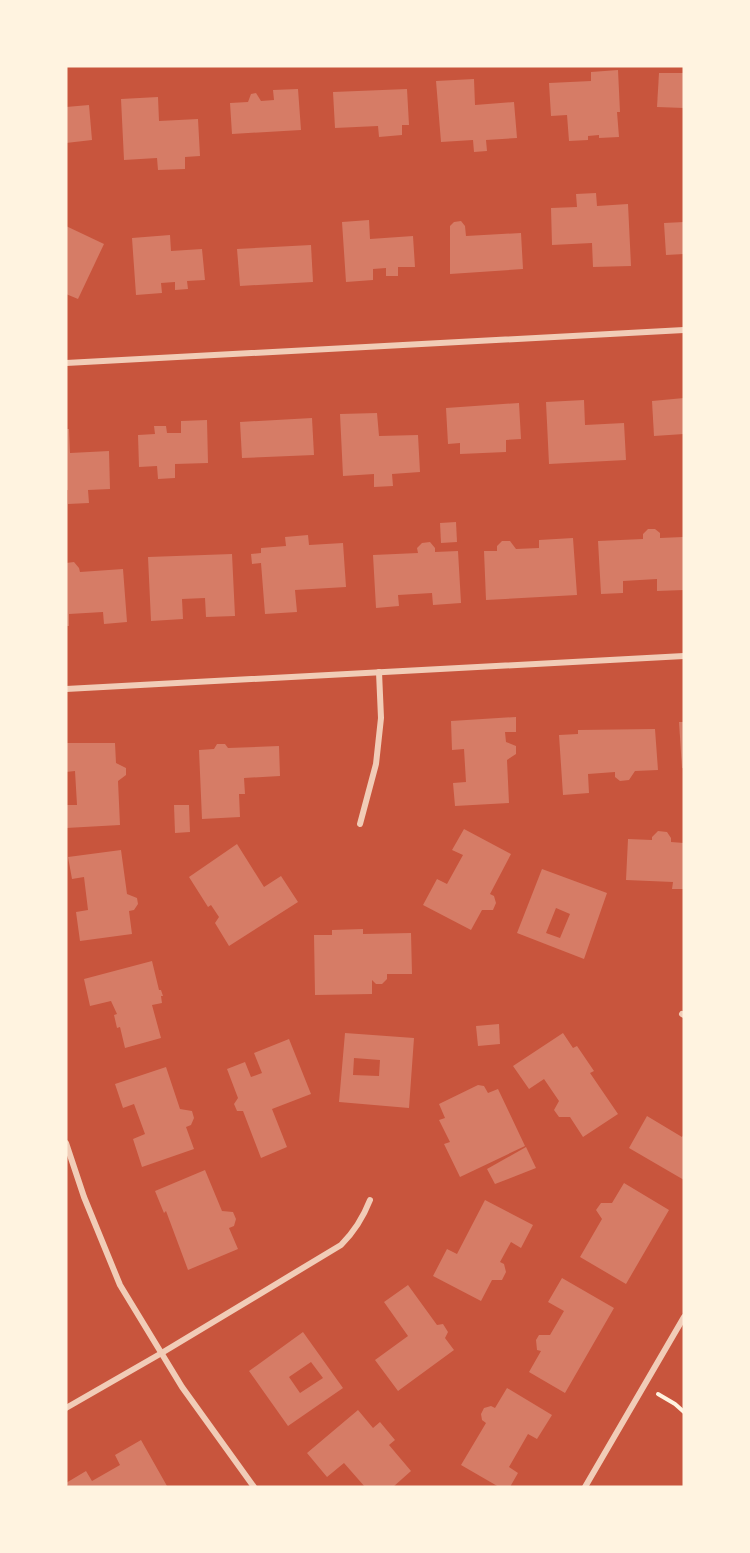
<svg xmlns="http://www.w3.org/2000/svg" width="750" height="1553" viewBox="0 0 750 1553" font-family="'DejaVu Sans',sans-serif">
	<rect width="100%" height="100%" fill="#c8553d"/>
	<g fill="#d67c66" fill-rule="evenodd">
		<path d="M618,70L620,112H617L619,137L599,138V135L588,136V140L569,141L567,115L551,116L549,83L591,81V72Z"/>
		<path d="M659,73H684V108L657,107Z"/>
		<path d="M474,79L475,105L514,102L517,138L486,140L487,151L474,152L473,140L441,142L436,81Z"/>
		<path d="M298,89L301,130L232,134L230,103L248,102L251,94L256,93L261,101L274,100L273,90Z"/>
		<path d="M407,89L409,125H402V135L379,137L378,126L335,128L333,92Z"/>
		<path d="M158,97L159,121L198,119L200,156L185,157V169L158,170L157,158L124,160L121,99Z"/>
		<path d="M89,105L92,140L66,143V107Z"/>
		<path d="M596,193L597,206L628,204L631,266L593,267L592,243L552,245L551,208L577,207L576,194Z"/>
		<path d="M369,220L370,239L413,236L415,267H398V276H386V268L373,269V280L346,282L342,222Z"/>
		<path d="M461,221L465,226L466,236L521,233L523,269L450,274V226L454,222Z"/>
		<path d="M684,222V254L666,255L664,223Z"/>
		<path d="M66,226L104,244L78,299L66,294Z"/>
		<path d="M170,235L171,251L202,249L205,280L187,281L188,289L175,290V282L161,283L162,293L136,295L132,238Z"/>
		<path d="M311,245L313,282L240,286L237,249Z"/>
		<path d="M684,398V434L654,436L652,401Z"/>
		<path d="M584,400L585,425L624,423L626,460L549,464L546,402Z"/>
		<path d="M519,403L521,439L506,440V452L460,454V443L448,444L446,408Z"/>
		<path d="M377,413L379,436L418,435L420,472L392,474L393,486L374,487V474L343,476L340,414Z"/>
		<path d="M312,418L314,455L242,458L240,422Z"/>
		<path d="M207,420L208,463L175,464V478L158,479L157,466L139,467L138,435L155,434L154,426H166L167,433H181V421Z"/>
		<path d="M66,429H69L70,453L109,451L110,489L88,490L89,503L68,504V490H66Z"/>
		<path d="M456,522L457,542L441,543L440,523Z"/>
		<path d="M648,529H655L660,533V538L683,537L684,590L657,591V579L623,581V593L601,594L598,541L643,539V534Z"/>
		<path d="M308,535L309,545L343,543L346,587L295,590L297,612L265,614L261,563L252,564L251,554L261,553V548L286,546L285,537Z"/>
		<path d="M573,538L577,595L486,600L484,551H497V546L502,541H510L516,549L539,548V540Z"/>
		<path d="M430,542L435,548V552L458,551L461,603L433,605L432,593L398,595L399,606L376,608L373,555L418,553L417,548L422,543Z"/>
		<path d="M232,554L235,616L206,617L205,598L182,599L183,619L151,621L148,557Z"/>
		<path d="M74,562L79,568L80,572L123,569L127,622L104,624L103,612L69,614V626H66V563Z"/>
		<path d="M516,717V732H505L506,742L516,746V754L507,760L509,803L455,806L453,783L466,782L464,749L452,750L451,721Z"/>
		<path d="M679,722H684V768H682Z"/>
		<path d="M655,729L658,770L635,771L629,780L620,781L615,777V772L588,774L589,793L563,795L559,735L578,734V730Z"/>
		<path d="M66,743H115L116,763L126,768V775L118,781L120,825L66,828V805H77L75,771L66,772Z"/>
		<path d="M217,744H225L228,748L279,746L280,776L244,778L245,794H239L240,817L202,819L199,750L214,749Z"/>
		<path d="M174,805H189L190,832L175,833Z"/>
		<path d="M464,829L511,854L490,894L494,896L496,903L493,910H482L471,930L423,905L437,879L447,884L463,855L452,850Z"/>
		<path d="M658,831L667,832L671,838V842L684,843V889H672L673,882L626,880L628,839L652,840V837Z"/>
		<path d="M237,844L264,887L281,876L298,902L229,946L215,923L219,917L211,905L208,907L189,877Z"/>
		<path d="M121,850L127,894L137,898L138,904L134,910L129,911L132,934L80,941L76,912L88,910L84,877L72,879L68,857Z"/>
		<path d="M542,869L607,893L584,959L517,933ZM556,908L570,914L560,938L546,933Z"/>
		<path d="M363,929V934L411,933L412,974H387V979L382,984H376L372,980V994L315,995L314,935H332V930Z"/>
		<path d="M152,961L159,990H161L163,996H161L162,1003L152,1005L161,1038L125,1048L120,1027L117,1028L114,1015L117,1014L111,1001L90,1006L84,979Z"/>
		<path d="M499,1024L500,1044L478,1046L476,1026Z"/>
		<path d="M345,1033L414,1038L409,1108L339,1102ZM354,1058L380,1060L379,1076L353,1075Z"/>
		<path d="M563,1033L573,1048L577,1046L594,1071L590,1073L618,1114L583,1137L570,1117H559L554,1110L559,1101L544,1079L529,1089L513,1066Z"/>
		<path d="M289,1039L311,1094L272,1109L287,1147L261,1158L243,1111H237L234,1104L238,1098L227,1069L245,1062L251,1077L262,1073L254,1053Z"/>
		<path d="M166,1067L180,1109L192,1111L194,1118L191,1125L186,1127L194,1149L142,1167L133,1139L145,1134L134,1104L123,1108L115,1084Z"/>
		<path d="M478,1085L484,1086L488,1093L498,1089L525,1146L460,1177L444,1144L450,1142L439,1120L445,1118L439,1104Z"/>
		<path d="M647,1116L682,1137L684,1134V1180L629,1148Z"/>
		<path d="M526,1147L536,1168L495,1184L487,1169Z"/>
		<path d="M205,1170L222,1211L233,1212L236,1219L234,1226L229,1228L238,1249L188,1270L166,1211L164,1213L155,1191Z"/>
		<path d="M624,1183L669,1210L626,1284L580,1257L602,1219L596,1210L601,1203H612Z"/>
		<path d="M485,1200L533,1225L521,1248L511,1242L500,1262L504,1264L506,1272L502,1280H492L481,1301L433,1276L447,1249L457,1254Z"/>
		<path d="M562,1278L614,1308L565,1393L529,1372L541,1351L537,1350L536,1340L539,1335H550L564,1311L548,1302Z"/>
		<path d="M408,1285L437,1325L443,1324L448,1332L445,1338L454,1350L398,1391L375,1360L408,1336L384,1302Z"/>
		<path d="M303,1332L343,1388L288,1426L249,1371ZM311,1362L323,1378L300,1393L289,1377Z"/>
		<path d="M507,1388L552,1415L537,1439L528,1434L509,1467L518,1473L510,1487H499L461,1465L486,1423L482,1420L481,1414L484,1408L491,1406L495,1408Z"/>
		<path d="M358,1410L373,1428L380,1422L395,1440L389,1445L411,1471L393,1487H365L344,1463L327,1477L307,1453Z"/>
		<path d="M141,1440L167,1486L69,1487L66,1483L86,1471L92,1481L120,1465L115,1455Z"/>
	</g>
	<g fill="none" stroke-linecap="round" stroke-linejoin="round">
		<path stroke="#fff3e0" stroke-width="4" d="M658,1394L675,1404L684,1412"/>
		<g stroke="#f1ccb7" stroke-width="6">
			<path d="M66,363L684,330"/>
			<path d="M66,689L684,656"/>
			<path d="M360,824L376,764L381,718L379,672"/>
			<path d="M682,1014L684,1015"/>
			<path d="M66,1143L84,1197L120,1285L182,1387L254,1487"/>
			<path d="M66,1408L160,1354L341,1245C355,1231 363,1218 370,1200"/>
			<path d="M585,1487L684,1317"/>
		</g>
	</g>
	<rect width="750" height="1553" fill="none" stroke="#fff3e0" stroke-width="135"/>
</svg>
